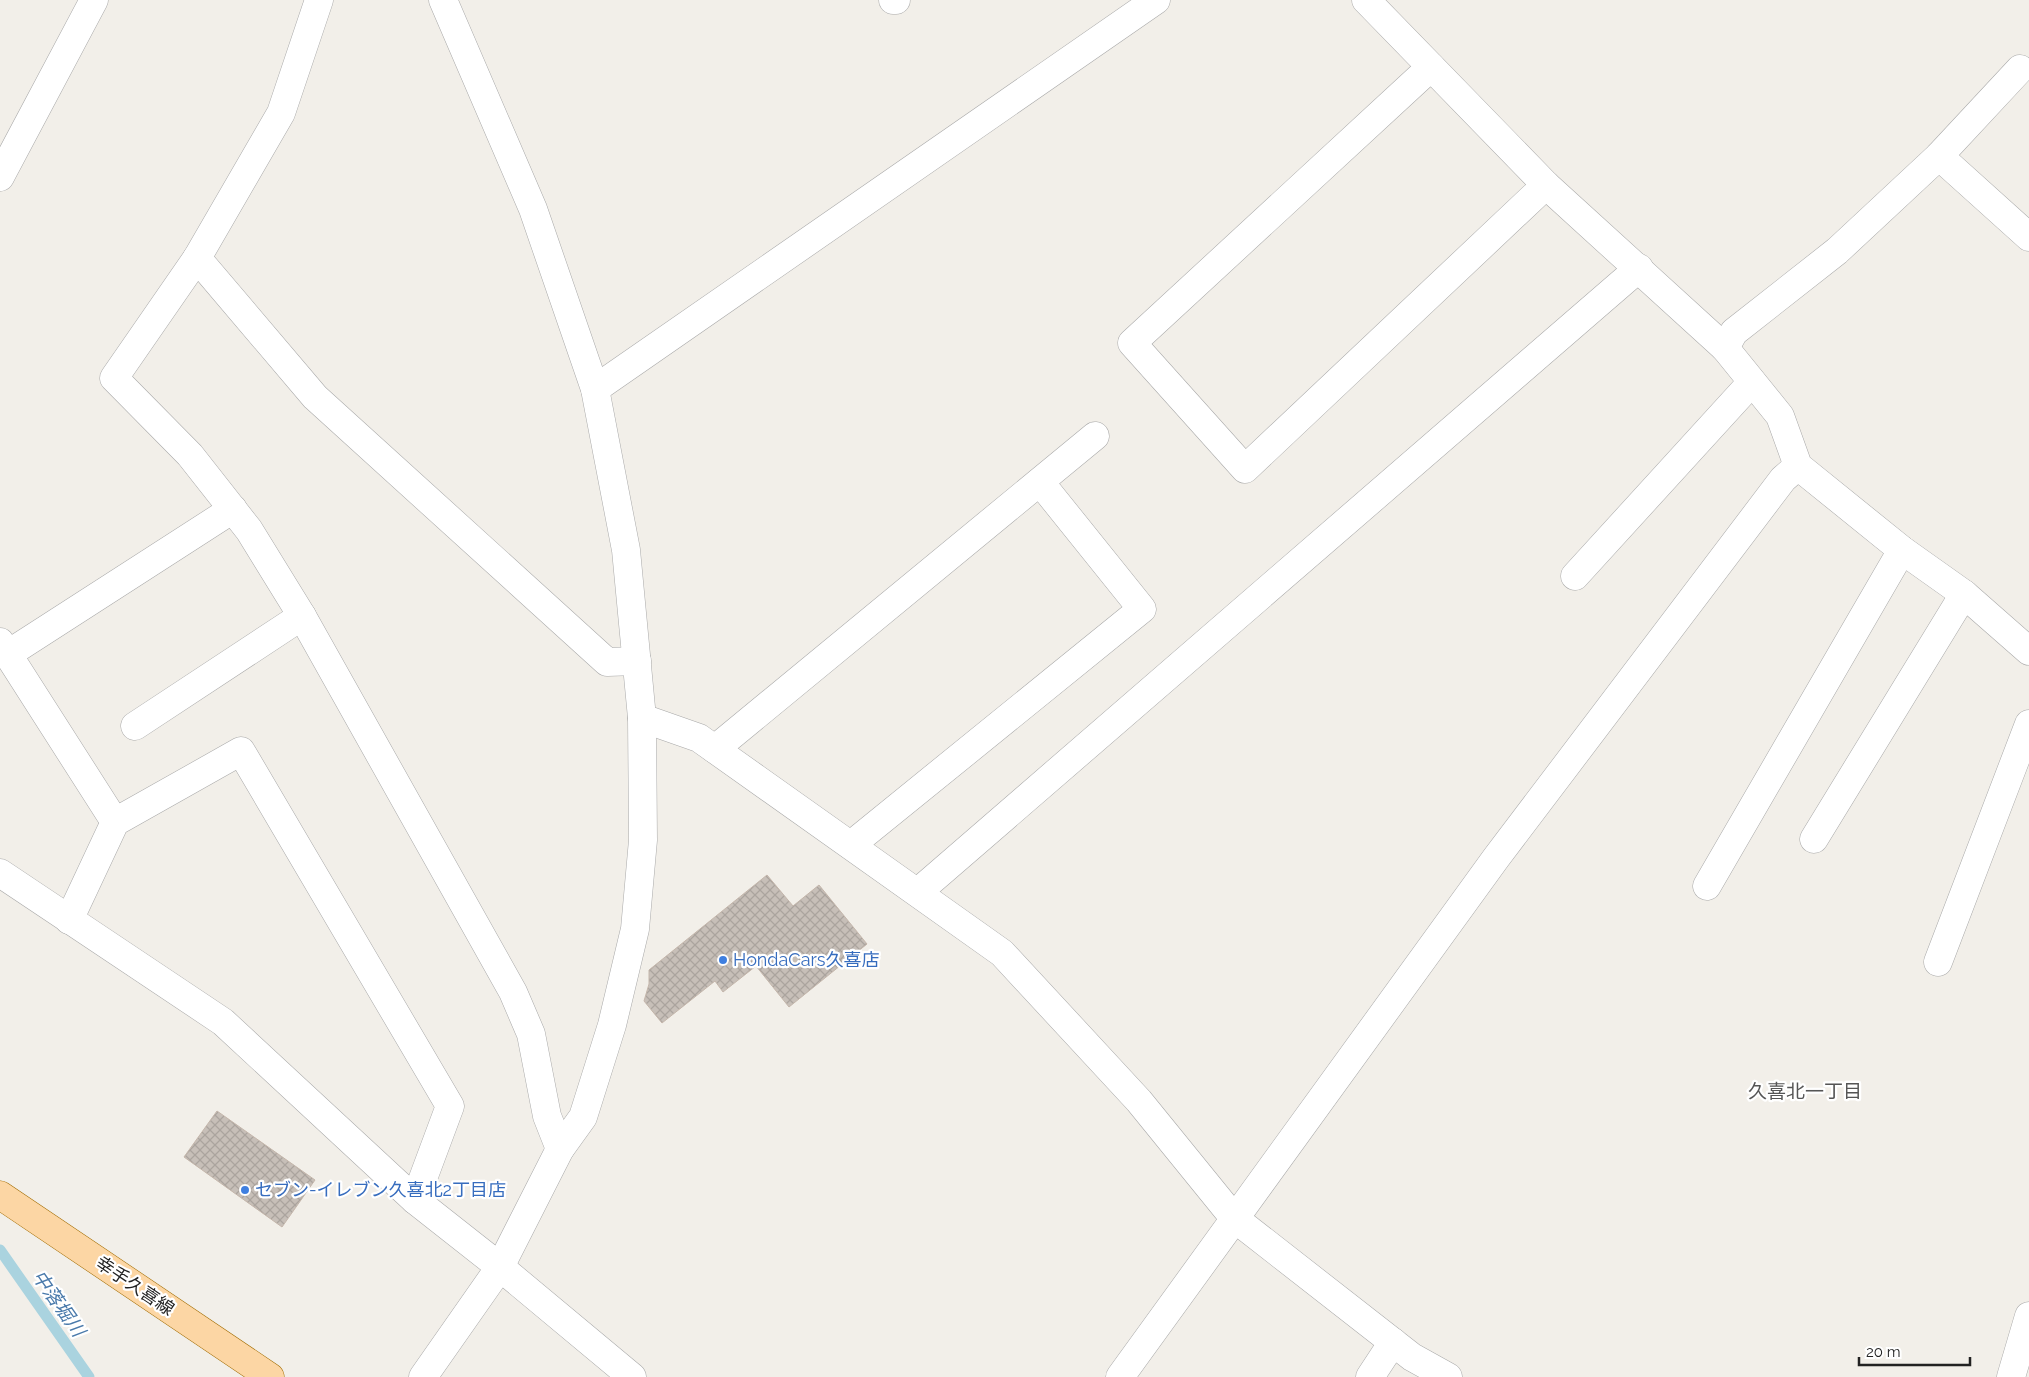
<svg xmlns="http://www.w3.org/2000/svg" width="2029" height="1377" viewBox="0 0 2029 1377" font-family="Raleway,'Noto Sans JP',sans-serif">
	<defs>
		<pattern id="building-cross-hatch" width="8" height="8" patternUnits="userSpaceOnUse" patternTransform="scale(1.25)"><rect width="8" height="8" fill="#c7bfb8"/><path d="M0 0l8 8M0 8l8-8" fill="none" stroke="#aba49e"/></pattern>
	</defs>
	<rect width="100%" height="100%" fill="#f2efe9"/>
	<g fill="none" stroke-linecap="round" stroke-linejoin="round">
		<path stroke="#aad3df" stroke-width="11" d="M0,1250L89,1377"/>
	</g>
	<g fill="url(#building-cross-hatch)" stroke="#c4b6ab">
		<path d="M767,875L793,906L819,885L867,944L789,1007L756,966L723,992L715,981L662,1023L644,1001L649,984V970Z"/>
		<path d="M217,1111L315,1180L282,1227L184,1157Z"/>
	</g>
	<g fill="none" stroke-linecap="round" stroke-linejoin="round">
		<defs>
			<g id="minor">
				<path d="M319,0L281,113L197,258L114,378L190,455L249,530L302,616L513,992L531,1034L547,1116L560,1149"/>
				<path d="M893,0H896"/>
				<path d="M1366,0L1546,185L1725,348L1780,416L1798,466L1902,550L1964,594L2029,651"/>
				<path d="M1431,67L1132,343L1245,469L1546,185"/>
				<path d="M1939,156L2029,237"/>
				<path d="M0,177L94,0"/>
				<path d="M197,258L315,397L607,662L637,661"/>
				<path d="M1725,348L1734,332L1837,251L1939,156L2020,69"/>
				<path d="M595,389L1156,0"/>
				<path d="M1575,576L1752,382"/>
				<path d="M0,642L115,822"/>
				<path d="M8,654L233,509"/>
				<path d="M642,718L699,738L1002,953L1139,1101L1234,1218L1412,1357L1448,1377"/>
				<path d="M135,726L302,616"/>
				<path d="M715,749L1095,436"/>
				<path d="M1814,839L1964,594"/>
				<path d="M851,845L1142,609L1040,482"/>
				<path d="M0,873L223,1022L415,1200L500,1267L632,1377"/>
				<path d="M1707,886L1902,550"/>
				<path d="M918,892L1639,268"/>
				<path d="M69,920L115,822L241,751L450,1106L415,1200"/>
				<path d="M1938,962L2029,724"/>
				<path d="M423,1377L500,1267L560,1149L583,1117L612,1025L635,929L643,840L642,718L626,550L595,389L533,209L443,0"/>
				<path d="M1120,1377L1496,858L1783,479L1798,466"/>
				<path d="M1370,1377L1393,1342"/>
				<path d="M2011,1377L2029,1316"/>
			</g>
			<path id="major" d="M0,1195L270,1377"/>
		</defs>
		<use href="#minor" stroke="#a9a9a9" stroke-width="29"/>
		<use href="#major" stroke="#a06b00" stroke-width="29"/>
		<use href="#minor" stroke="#fff" stroke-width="28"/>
		<use href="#major" stroke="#fcd6a4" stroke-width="28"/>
	</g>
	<g fill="#3f7fe0" stroke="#fff" stroke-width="2">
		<circle cx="723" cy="960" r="5"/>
		<circle cx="245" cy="1190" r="5"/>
	</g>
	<g text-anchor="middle" stroke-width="4.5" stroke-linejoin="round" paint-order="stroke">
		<g font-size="18" fill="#366cbe" stroke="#fff" text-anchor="start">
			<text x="733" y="966">HondaCars久喜店</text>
			<text x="255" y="1196">セブン-イレブン久喜北2丁目店</text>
		</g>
		<g font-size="18" fill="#222" stroke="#fff">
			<text transform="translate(135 1286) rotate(34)" y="6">幸手久喜線</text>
		</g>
		<g font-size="19" fill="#555" stroke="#fff">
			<text x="1805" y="1098">久喜北一丁目</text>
		</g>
		<g font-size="19" font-style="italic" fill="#4a7aab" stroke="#fff">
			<text transform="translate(59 1303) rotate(55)" y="7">中落堀川</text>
		</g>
	</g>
	<path d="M1859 1357v8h111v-8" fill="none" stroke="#222222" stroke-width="2.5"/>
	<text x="1866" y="1357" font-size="15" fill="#222222" stroke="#ffffff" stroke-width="4" paint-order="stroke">20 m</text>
</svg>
